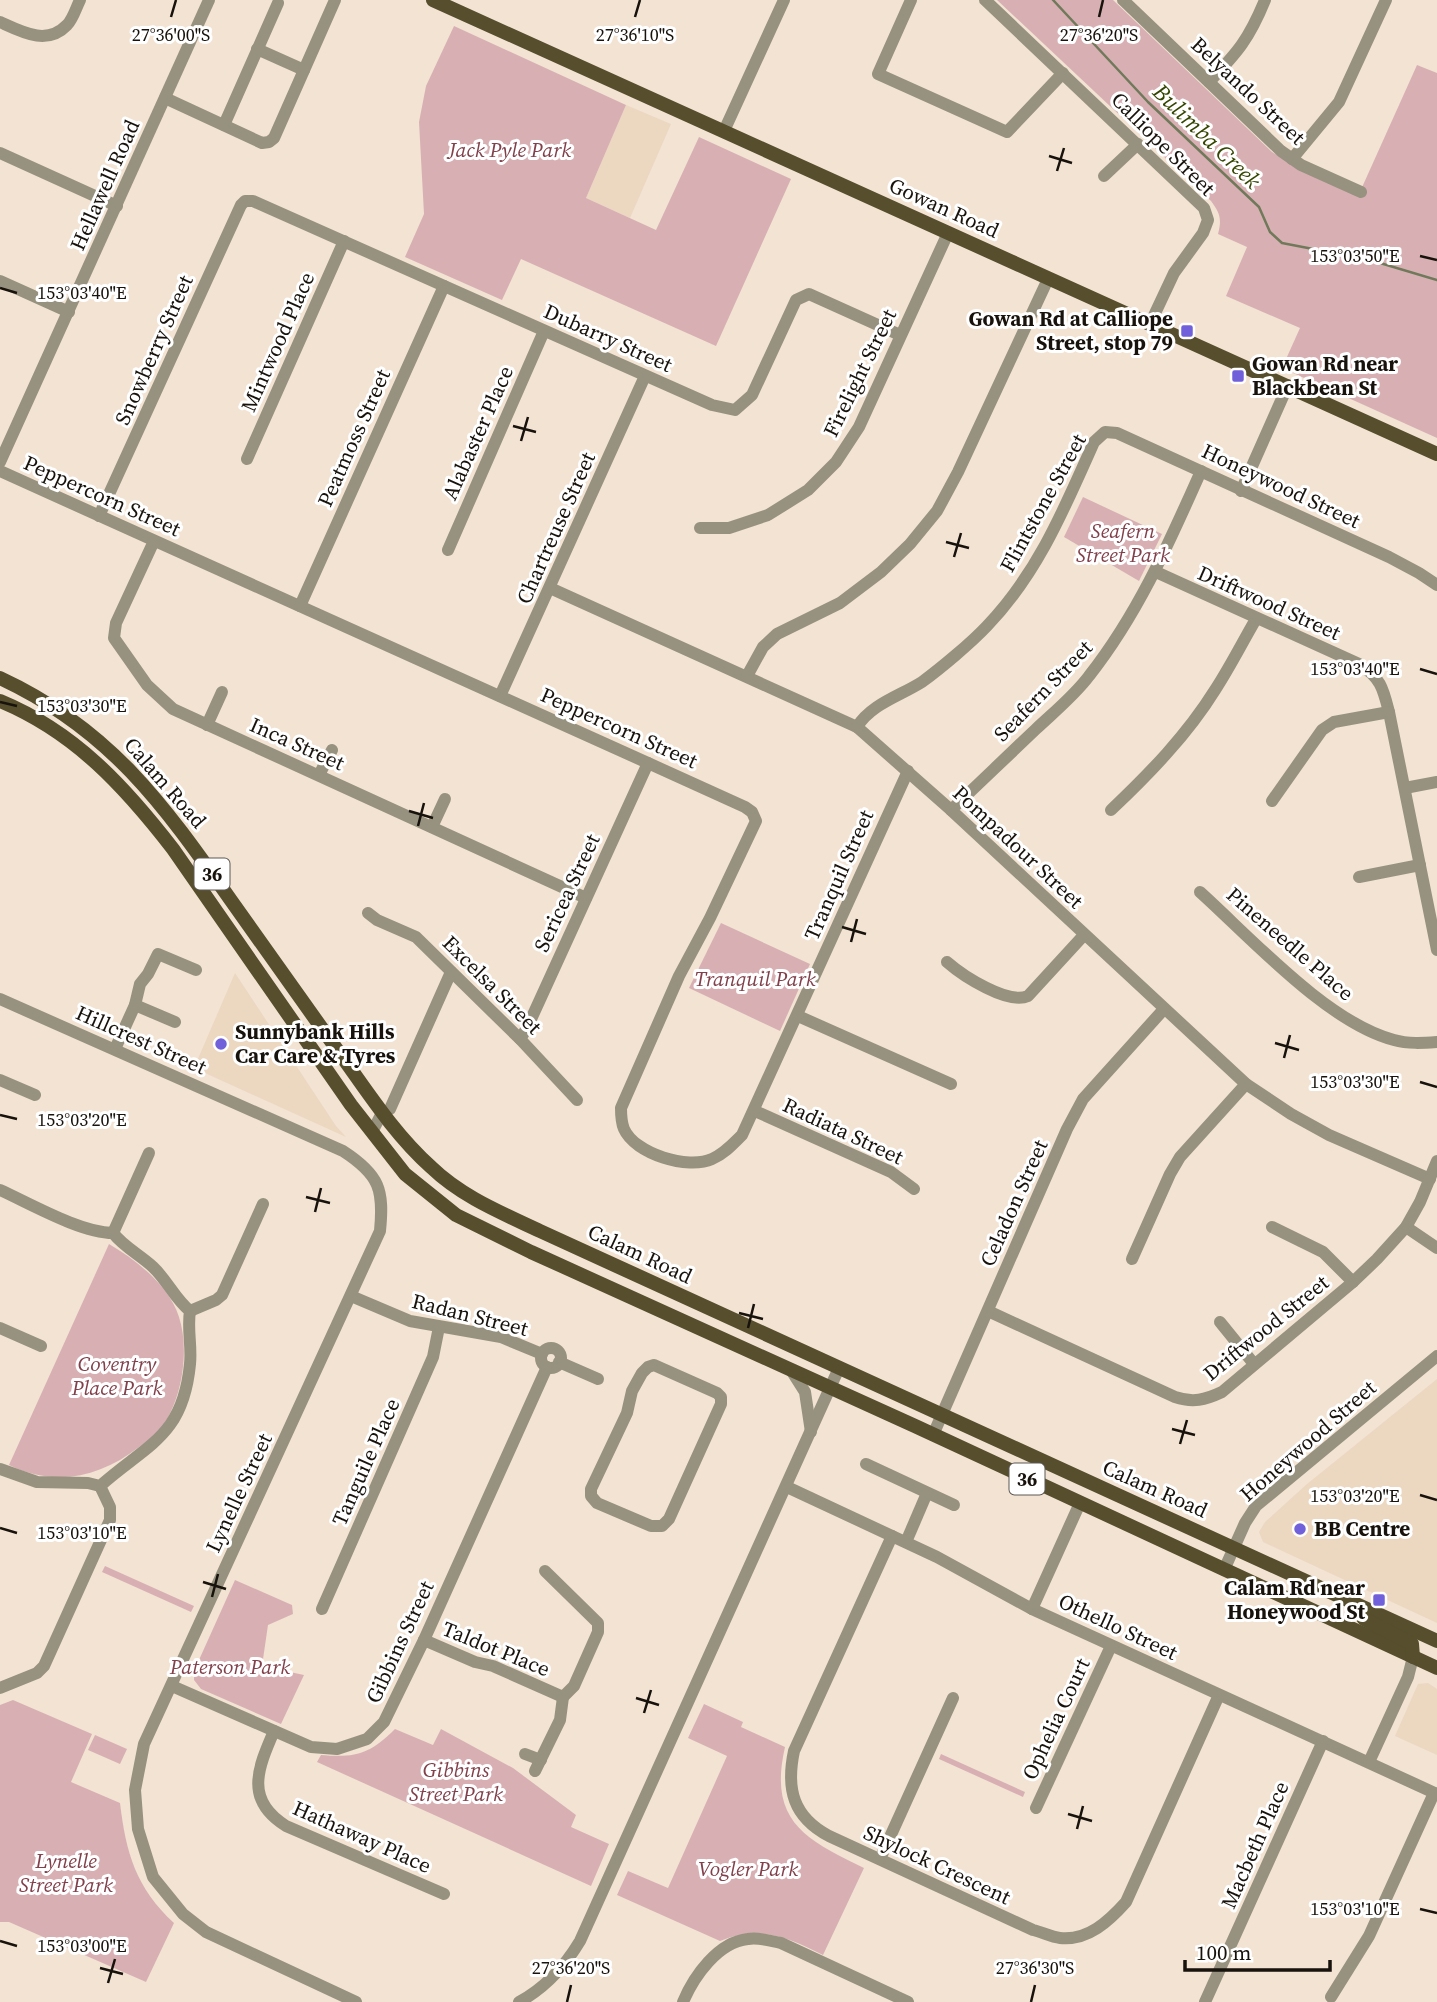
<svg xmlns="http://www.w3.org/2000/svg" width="1437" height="2002" viewBox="0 0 1437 2002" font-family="'Source Serif 4',serif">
	<rect width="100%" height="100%" fill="#f3e3d3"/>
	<g fill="#ecd7c1">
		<path d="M626,105L671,124L630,218L586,198Z"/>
		<path d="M235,973L336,1126L346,1137L194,1068Z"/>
		<path d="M1437,1379V1623L1263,1542L1259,1532L1265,1522L1307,1484Z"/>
		<path d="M1428,1683L1437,1689V1755L1395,1736L1418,1684Z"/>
	</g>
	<g fill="#d8b0b4">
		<path d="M997,0H1113L1272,152L1294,165L1359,194L1417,65L1437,73V438L1282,368L1300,328L1226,296L1247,247L1218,234C1222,219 1220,213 1211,201Z"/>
		<path d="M454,26L626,105L586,198L656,230L699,137L791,179L716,346L521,259L502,300L405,257L424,214L419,122L426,86Z"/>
		<path d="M1083,497L1162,534L1139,581L1064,537Z"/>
		<path d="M721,923L810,964L780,1031L689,988Z"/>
		<path d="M109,1244C136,1260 169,1285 179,1317C190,1351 182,1401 160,1430C155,1437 146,1442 139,1447C99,1478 55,1487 9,1465Z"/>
		<path d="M105,1566L194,1606L191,1612L102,1572Z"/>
		<path d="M235,1580L292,1605L293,1614L268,1625L262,1666L304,1675L281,1724L201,1689L194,1680V1671Z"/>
		<path d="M13,1700L92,1734L71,1782L120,1803C126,1853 136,1888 174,1923L146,1982L9,1922H0V1705Z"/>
		<path d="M704,1704L743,1722L741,1727L785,1747C768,1821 805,1839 864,1868L823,1955C787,1937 760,1925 720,1941L617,1895L628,1871L668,1888L727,1756L688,1738Z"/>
		<path d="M395,1729L433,1745L441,1729L513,1768L576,1815L571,1827L609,1844L591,1886L317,1762L321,1755C356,1758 370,1754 395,1729Z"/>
		<path d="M95,1735L127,1749L120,1764L88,1750Z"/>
		<path d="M941,1754L1025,1792L1023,1797L939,1759Z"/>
	</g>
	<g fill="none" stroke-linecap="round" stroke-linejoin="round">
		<path stroke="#70795a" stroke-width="2.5" d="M1053,0L1148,102L1259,207L1270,232L1282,243L1370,260L1437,280"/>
		<g stroke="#97927f" stroke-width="12">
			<path d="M911,0L878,74L1007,132L1063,73"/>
			<path d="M985,0L1204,208L1208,220L1203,233L1174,273L1150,324"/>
			<path d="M1123,0L1281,151L1301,165L1361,192"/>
			<path d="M0,22C22,32 47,46 67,25C73,19 76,8 80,0"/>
			<path d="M257,49L304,70"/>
			<path d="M1209,82C1238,52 1249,39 1265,0"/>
			<path d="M165,98L262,143L269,142L274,138L335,0"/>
			<path d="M224,125L278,3"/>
			<path d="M724,131L784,0"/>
			<path d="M0,153L117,206"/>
			<path d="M1292,159L1339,102L1386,0"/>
			<path d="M1104,176L1138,144"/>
			<path d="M0,281L69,312"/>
			<path d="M247,459L344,241"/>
			<path d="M0,462L209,0"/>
			<path d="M0,471L648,763L745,807L752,812L756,821L710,918L679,976L621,1108C621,1115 621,1122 624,1129C635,1154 688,1170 712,1159C724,1154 733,1144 742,1135L908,771"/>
			<path d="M1241,491L1288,385"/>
			<path d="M99,516L241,205L245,201H253L712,405L735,410L752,395L796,300L809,294L900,335"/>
			<path d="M700,528H729L768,515L808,490L836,462L859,427L948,233"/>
			<path d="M154,541L116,623L114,638L147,685L173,709L586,898"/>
			<path d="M448,550L544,331"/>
			<path d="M1156,572L1359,664C1381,678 1383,688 1389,712L1437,950"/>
			<path d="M550,588L857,727L951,810L1246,1084L1291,1114L1329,1135L1430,1179"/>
			<path d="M300,606L444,286"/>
			<path d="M747,676L763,647L777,634L840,603L881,572L910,544L937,511L958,472L1048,279"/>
			<path d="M500,696L645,376"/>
			<path d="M207,725L222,692"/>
			<path d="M857,727C871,704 900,696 922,682C941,668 971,643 987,626C1038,573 1065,507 1094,442L1105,432L1117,433L1389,557L1419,573L1437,585"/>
			<path d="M319,775L332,750"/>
			<path d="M1405,788L1437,782"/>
			<path d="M1272,801L1322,730L1334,722L1389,712"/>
			<path d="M951,810C979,783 1008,756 1036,729C1054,712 1074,696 1089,676C1138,614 1169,543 1201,471"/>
			<path d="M1111,810C1149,774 1187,735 1215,690C1230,667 1242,643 1256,619"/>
			<path d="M432,827L445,799"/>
			<path d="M1359,877L1420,865"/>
			<path d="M1200,892C1251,938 1328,1023 1394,1040C1408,1044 1423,1043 1437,1042"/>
			<path d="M368,913L377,920L416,937L520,1039L577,1100"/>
			<path d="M947,962C963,976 1008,1005 1028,996L1084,935"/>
			<path d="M0,999L343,1151C380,1175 384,1190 380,1231L144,1744L135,1790L138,1829L153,1877L183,1914L206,1932L356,2002"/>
			<path d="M135,1005L175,1022"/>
			<path d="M798,1016L951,1084"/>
			<path d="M520,1039L527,1028L648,763"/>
			<path d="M115,1049L135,1005L140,984L148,974L158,954L196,970"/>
			<path d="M0,1080L35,1095"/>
			<path d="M755,1111L891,1172L914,1189"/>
			<path d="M372,1132L382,1113L390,1109L451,972"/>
			<path d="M0,1190C31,1204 81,1233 113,1233C124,1247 140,1255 153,1267C167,1280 175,1299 190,1311C187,1329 192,1346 190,1364C183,1437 147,1444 100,1486L88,1483L37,1482L0,1469"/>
			<path d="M1272,1227L1323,1252L1353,1282"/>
			<path d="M1406,1227L1437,1248"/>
			<path d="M113,1233L149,1153"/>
			<path d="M1132,1259L1170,1174L1180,1157L1246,1084"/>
			<path d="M351,1296L410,1321L501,1337L542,1354"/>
			<path d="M190,1311L216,1300L222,1295L263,1204"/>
			<path d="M988,1311L1175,1397C1193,1403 1205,1400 1222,1392L1353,1282L1377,1259L1406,1227L1420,1202L1437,1161"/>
			<path d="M1220,1322L1254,1364"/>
			<path d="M0,1328L41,1346"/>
			<circle cx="551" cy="1358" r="10"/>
			<path d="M559,1362L598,1379"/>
			<path d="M654,1365L717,1393L721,1397V1404L669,1519L662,1526H651L597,1503L591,1496V1489L627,1413L632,1391L642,1373L648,1367Z"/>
			<path d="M791,1370L805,1392L811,1432"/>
			<path d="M933,1435L1067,1129L1083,1099L1164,1009"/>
			<path d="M866,1464L954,1505"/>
			<path d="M787,1487L937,1557L1032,1609L1437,1794"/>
			<path d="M892,1536L794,1751C786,1789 793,1817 829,1836L1033,1930C1042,1932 1051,1937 1060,1938C1088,1941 1109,1921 1126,1902L1219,1695"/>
			<path d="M906,1542L927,1493"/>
			<path d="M1224,1570L1245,1523L1256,1506L1437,1356"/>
			<path d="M322,1609L433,1357L439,1327"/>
			<path d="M1032,1609L1080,1503"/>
			<path d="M424,1640L475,1662L493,1666L563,1697L574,1686L598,1632V1623L545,1571"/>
			<path d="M172,1686L311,1747L337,1749L367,1739L384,1722L424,1640L547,1367"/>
			<path d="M0,1688L37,1673L44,1666L110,1520V1507L100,1486"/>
			<path d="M274,1731C258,1768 244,1800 286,1826L444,1894"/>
			<path d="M525,1754L541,1760"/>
			<path d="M1369,1762L1408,1677L1413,1657"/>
			<path d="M535,1771L560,1720L563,1697"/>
			<path d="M1036,1808L1111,1646"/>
			<path d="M880,1859L953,1698"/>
			<path d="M1331,1997L1369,1936L1434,1793"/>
			<path d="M519,2002C545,1988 565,1966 580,1941L839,1368"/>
			<path d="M683,2002C694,1976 718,1942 748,1939C759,1937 770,1941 781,1943L908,2002"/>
			<path d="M1205,2002L1323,1741"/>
		</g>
		<g stroke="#564e2c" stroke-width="14">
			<path d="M433,0L1437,454"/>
			<path d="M0,678C110,729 163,804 230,899C266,950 302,1000 338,1051C367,1091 394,1134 431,1167C462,1197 502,1213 540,1231L1437,1641"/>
			<path d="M0,701C75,732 125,787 173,849L351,1105L405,1174L456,1215L531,1252L915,1426L1437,1668"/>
			<path d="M1351,1602L1364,1619L1412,1644L1413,1657"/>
		</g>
	</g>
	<path fill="none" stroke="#17120c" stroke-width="2.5" d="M171,17L176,0M635,17L640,0M1099,17L1103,0M1049,156L1072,163M1057,171L1064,148M1420,256L1437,260M0,288L17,293M513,426L536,432M521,441L528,417M946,542L969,548M954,557L961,533M1420,669L1437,674M0,702L17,706M409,811L433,818M418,826L424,803M842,927L866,934M851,942L857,919M1275,1043L1299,1050M1284,1058L1290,1035M1420,1082L1437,1087M0,1115L17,1119M306,1197L330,1203M315,1212L321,1188M739,1313L763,1319M748,1328L754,1304M1172,1429L1195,1435M1180,1444L1187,1420M1420,1495L1437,1500M0,1528L17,1533M203,1582L226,1589M212,1597L218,1574M636,1698L659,1705M644,1713L651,1690M1068,1814L1092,1821M1077,1829L1083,1806M1420,1909L1437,1913M0,1941L17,1946M100,1968L123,1974M108,1983L115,1959M567,2002L571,1985M1031,2002L1035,1985"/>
	<g fill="#7060da" stroke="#fff" stroke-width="2.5">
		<rect x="1180" y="324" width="14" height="14" rx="3.5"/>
		<rect x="1231" y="369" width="14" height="14" rx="3.5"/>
		<circle cx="221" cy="1044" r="7"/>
		<circle cx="1300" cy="1529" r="7"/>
		<rect x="1372" y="1593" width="14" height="14" rx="3.5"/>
	</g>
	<g text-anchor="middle" stroke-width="6" stroke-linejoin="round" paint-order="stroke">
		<g fill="#fff" stroke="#5d5955" stroke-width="2">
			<rect x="194.5" y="858.5" width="35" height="31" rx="5"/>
			<rect x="1009.5" y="1463.5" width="35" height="31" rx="5"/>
		</g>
		<g font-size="19" font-weight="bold" fill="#17120c">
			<text x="212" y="881">36</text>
			<text x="1027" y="1486">36</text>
		</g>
		<g font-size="21" fill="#17120c" stroke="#fff">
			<text transform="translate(1248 91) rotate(43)" y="7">Belyando Street</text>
			<text transform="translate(1163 144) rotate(45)" y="7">Calliope Street</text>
			<text transform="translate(105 185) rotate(-66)" y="7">Hellawell Road</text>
			<text transform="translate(944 208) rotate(24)" y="7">Gowan Road</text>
			<text transform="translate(608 338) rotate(24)" y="7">Dubarry Street</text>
			<text transform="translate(278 342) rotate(-66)" y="7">Mintwood Place</text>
			<text transform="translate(154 350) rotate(-66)" y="7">Snowberry Street</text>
			<text transform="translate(860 373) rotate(-64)" y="7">Firelight Street</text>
			<text transform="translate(478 433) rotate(-66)" y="7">Alabaster Place</text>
			<text transform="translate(354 438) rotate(-66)" y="7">Peatmoss Street</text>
			<text transform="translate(1281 486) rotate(25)" y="7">Honeywood Street</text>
			<text transform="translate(102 496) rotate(24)" y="7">Peppercorn Street</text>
			<text transform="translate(1043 503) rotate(-61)" y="7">Flintstone Street</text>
			<text transform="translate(556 528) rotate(-66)" y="7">Chartreuse Street</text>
			<text transform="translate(1269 603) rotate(24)" y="7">Driftwood Street</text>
			<text transform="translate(1043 691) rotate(-46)" y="7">Seafern Street</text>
			<text transform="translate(619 728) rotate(24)" y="7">Peppercorn Street</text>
			<text transform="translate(297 744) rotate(24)" y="7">Inca Street</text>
			<text transform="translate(165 783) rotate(49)" y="7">Calam Road</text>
			<text transform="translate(1018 847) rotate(43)" y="7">Pompadour Street</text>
			<text transform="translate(839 875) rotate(-66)" y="7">Tranquil Street</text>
			<text transform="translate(567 893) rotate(-65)" y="7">Sericea Street</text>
			<text transform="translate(1290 944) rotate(41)" y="7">Pineneedle Place</text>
			<text transform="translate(492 985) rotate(45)" y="7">Excelsa Street</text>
			<text transform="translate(141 1040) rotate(24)" y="7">Hillcrest Street</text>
			<text transform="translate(843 1131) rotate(25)" y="7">Radiata Street</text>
			<text transform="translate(1014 1203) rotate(-66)" y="7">Celadon Street</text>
			<text transform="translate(640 1254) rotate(25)" y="7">Calam Road</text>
			<text transform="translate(470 1315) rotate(14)" y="7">Radan Street</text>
			<text transform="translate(1266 1328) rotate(-39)" y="7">Driftwood Street</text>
			<text transform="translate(1308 1441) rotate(-41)" y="7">Honeywood Street</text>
			<text transform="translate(366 1462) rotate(-66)" y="7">Tanguile Place</text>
			<text transform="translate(1155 1489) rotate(24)" y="7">Calam Road</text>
			<text transform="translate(239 1493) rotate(-65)" y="7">Lynelle Street</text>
			<text transform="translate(1118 1627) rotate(25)" y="7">Othello Street</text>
			<text transform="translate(400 1642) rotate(-65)" y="7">Gibbins Street</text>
			<text transform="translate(496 1649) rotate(22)" y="7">Taldot Place</text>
			<text transform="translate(1056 1719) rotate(-65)" y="7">Ophelia Court</text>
			<text transform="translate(362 1837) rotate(24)" y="7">Hathaway Place</text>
			<text transform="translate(1255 1845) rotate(-66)" y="7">Macbeth Place</text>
			<text transform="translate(937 1865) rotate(25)" y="7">Shylock Crescent</text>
		</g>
		<g font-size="21" font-style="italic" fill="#81404b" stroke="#fff">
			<text x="510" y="157">Jack Pyle Park</text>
			<text x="1123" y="538">Seafern<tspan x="1123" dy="24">Street Park</tspan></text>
			<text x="755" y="986">Tranquil Park</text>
			<text x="117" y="1371">Coventry<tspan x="117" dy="24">Place Park</tspan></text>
			<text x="230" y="1674">Paterson Park</text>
			<text x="456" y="1777">Gibbins<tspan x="456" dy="24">Street Park</tspan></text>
			<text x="66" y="1868">Lynelle<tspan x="66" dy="24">Street Park</tspan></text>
			<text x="748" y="1876">Vogler Park</text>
		</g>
		<g font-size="21" font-weight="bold" fill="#17120c" stroke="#fff" text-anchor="start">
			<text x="1173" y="326" text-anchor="end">Gowan Rd at Calliope<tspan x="1173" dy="24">Street, stop 79</tspan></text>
			<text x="1252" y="371">Gowan Rd near<tspan x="1252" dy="24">Blackbean St</tspan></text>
			<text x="235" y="1039">Sunnybank Hills<tspan x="235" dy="24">Car Care &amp; Tyres</tspan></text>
			<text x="1314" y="1536">BB Centre</text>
			<text x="1365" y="1595" text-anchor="end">Calam Rd near<tspan x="1365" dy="24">Honeywood St</tspan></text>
		</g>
		<g font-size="23" font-style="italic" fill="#354601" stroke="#fff">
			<text transform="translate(1207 136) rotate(44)" y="8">Bulimba Creek</text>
		</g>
	</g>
	<g font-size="18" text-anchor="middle" fill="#17120c" stroke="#fff" stroke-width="6" stroke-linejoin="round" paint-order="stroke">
		<text x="635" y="41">27°36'10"S</text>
		<text x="1099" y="41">27°36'20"S</text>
		<text x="171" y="41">27°36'00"S</text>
		<text x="1355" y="262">153°03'50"E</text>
		<text x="82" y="299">153°03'40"E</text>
		<text x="1355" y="675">153°03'40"E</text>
		<text x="82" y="712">153°03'30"E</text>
		<text x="1355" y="1088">153°03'30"E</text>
		<text x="82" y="1126">153°03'20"E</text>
		<text x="1355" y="1502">153°03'20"E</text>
		<text x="82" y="1539">153°03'10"E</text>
		<text x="1355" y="1915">153°03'10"E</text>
		<text x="82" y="1952">153°03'00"E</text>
		<text x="571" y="1974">27°36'20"S</text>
		<text x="1035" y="1974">27°36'30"S</text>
	</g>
	<path d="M1185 1960v10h145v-10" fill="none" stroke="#17120c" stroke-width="3.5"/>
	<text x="1196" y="1960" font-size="21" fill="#17120c" stroke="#ffffff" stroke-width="5" paint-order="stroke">100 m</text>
</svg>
